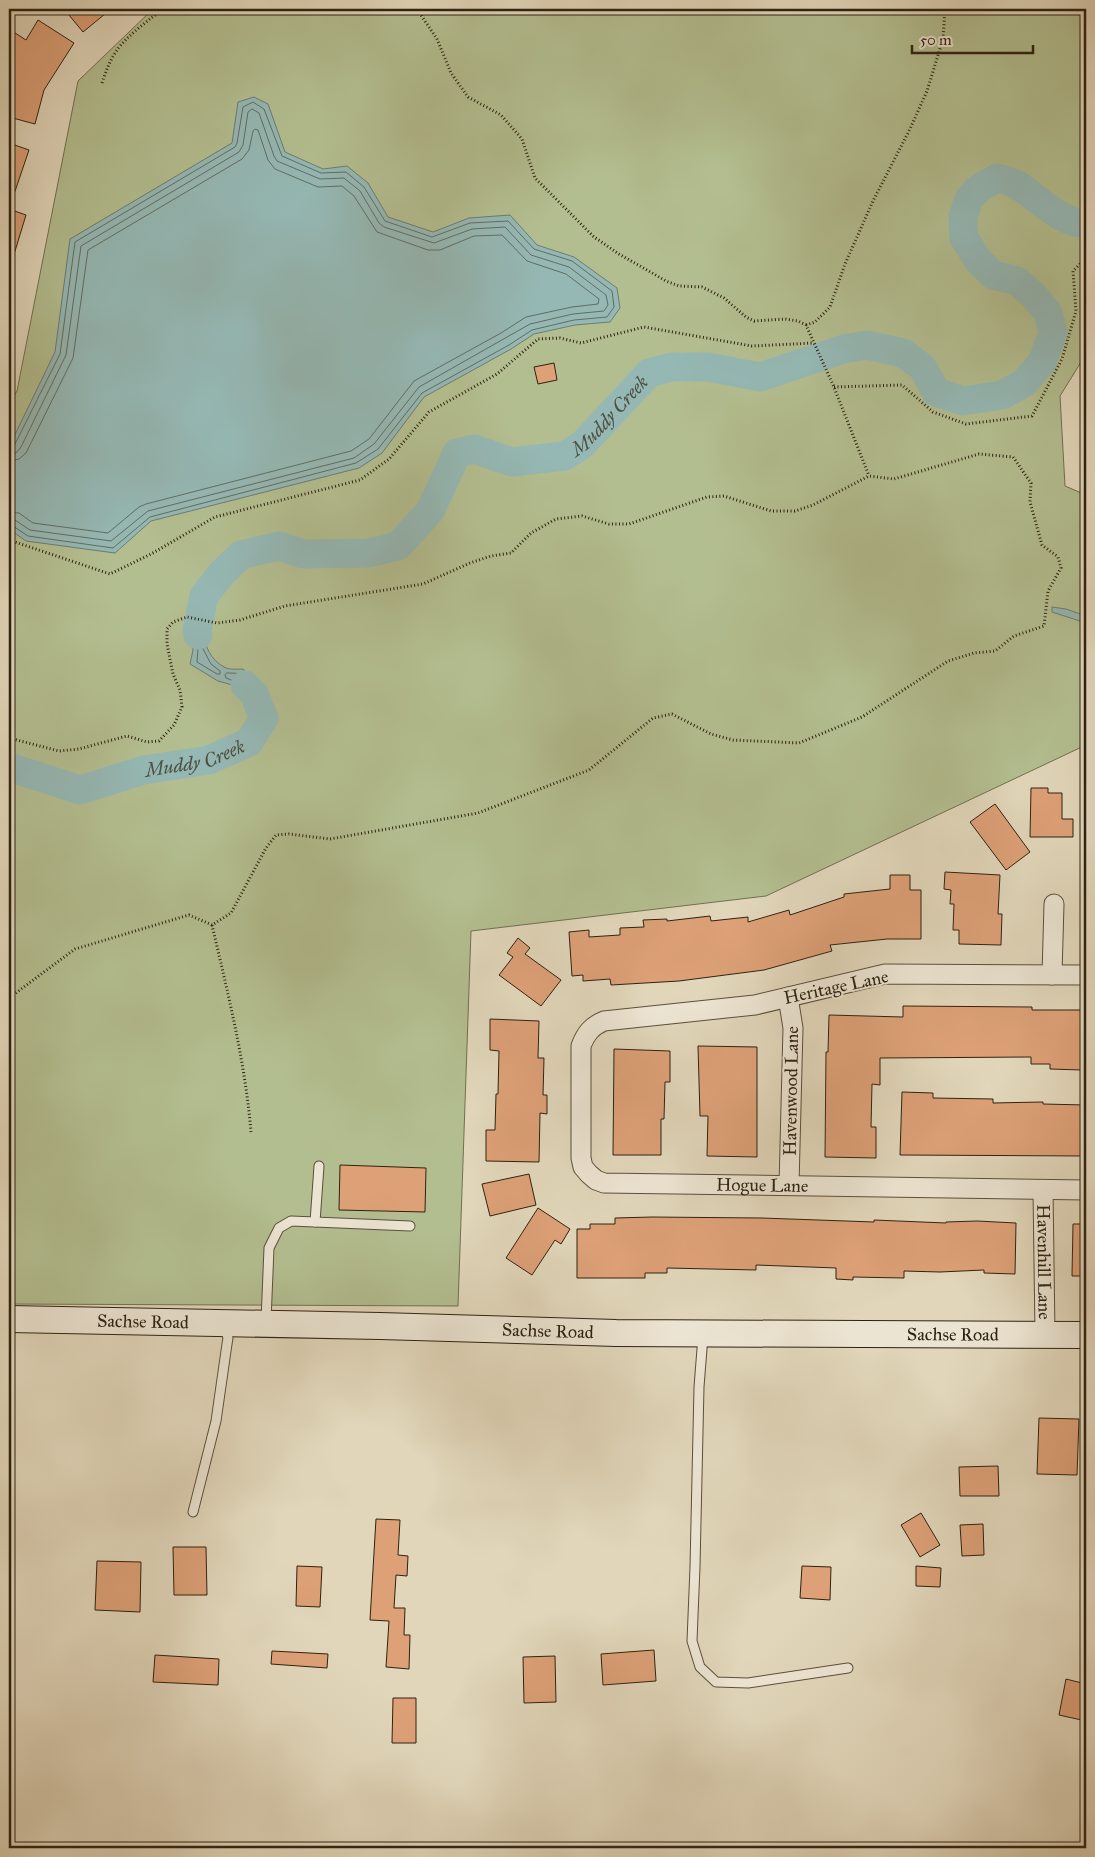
<svg xmlns="http://www.w3.org/2000/svg" width="1095" height="1857" viewBox="0 0 1095 1857" font-family="'IM FELL Great Primer',serif">
	<rect width="100%" height="100%" fill="#e1d6ba"/>
	<filter id="stains"><feTurbulence type="fractalNoise" baseFrequency=".004" numOctaves="4"/><feColorMatrix values="0 0 0 0 .2 0 0 0 0 .09 0 0 0 0 .02 0 0 0 .5 -.17"/></filter>
	<radialGradient id="worn" r=".72"><stop offset=".6" stop-color="#630" stop-opacity="0"/><stop offset="1" stop-color="#630" stop-opacity=".3"/></radialGradient>
	<path fill="#b3be90" stroke="#707050" d="M153,9H1086V354L1060,396L1065,486L1086,495V745L766,896L471,931L458,1306L9,1304V404L17,391L78,81Z"/>
	<g fill="#95b8b4" stroke="#6c7c73">
		<path d="M254,97L268,104L285,152L323,169L347,166L368,183L388,217L433,232L469,218L510,215L537,245L574,257L617,288L620,308L610,322L575,325L534,334L511,349L424,397L382,453L359,468L151,521L115,553L26,541L9,529V447L55,352L70,239L232,143L238,102Z"/>
		<path d="M215,593C199,614 198,653 224,667C229,670 237,669 243,669L264,690L273,712L264,718H251L236,686L218,681L190,664L193,650L190,628L198,598Z"/>
		<path d="M1052,607L1066,609L1086,616V623L1052,612Z"/>
	</g>
	<g fill="none" stroke-linecap="round" stroke-linejoin="round">
		<g stroke="#626d62" stroke-width="1">
			<path d="M9,448L15,444L60,354L75,242L235,147L237,143L243,107L253,102L264,109L282,156L321,173L346,172L364,187L385,221L432,237L470,223L508,221L534,249L572,261L612,291L614,307L607,317L574,320L532,330L509,345L422,393L378,449L356,463L150,517L113,548L28,536L13,526L9,525"/>
			<path d="M9,454L16,453L21,447L66,355L81,246L239,152L243,145L248,112L252,109L259,113L274,156L277,161L320,179L344,178L360,191L379,223L384,227L434,243L472,229L505,227L531,255L569,267L606,295L608,305L604,311L573,314L530,324L419,387L374,444L354,458L148,511L111,541L30,530L15,520L9,519"/>
			<path d="M9,461L19,459L26,453L73,358L88,250L242,159L249,150L253,131L255,129L258,130L268,160L275,169L318,187L342,186L354,196L377,232L428,250H440L474,236L502,235L527,261L566,274L599,299L598,304L572,307L526,317L501,333L414,381L369,439L351,451L146,504L139,507L108,533L33,523L19,513L9,512"/>
			<path d="M200,646L202,647L211,664L220,671V674H217L197,662L198,648Z"/>
			<path d="M227,673C231,673 236,673 239,674C251,677 262,698 266,708V711L262,713L255,712L241,684L226,678L225,675Z"/>
		</g>
		<g stroke="#95b8b4" stroke-width="29">
			<path id="s1" d="M198,635L197,630L204,596L222,573L241,555L279,546L303,554L369,553L398,546L430,511L457,453L474,449L512,462L565,456L583,444L649,373L672,367H708L760,377L844,349L867,345L903,353L923,368L936,392L963,401L1002,395L1024,383L1042,362L1053,333L1048,313L1033,295L1017,281L993,275L978,260L964,238L963,216L969,199L978,189L997,178C1005,180 1013,182 1019,186C1041,200 1059,222 1086,224"/>
			<path id="s2" d="M9,767L80,790L144,770L209,760L249,742L264,718L254,694L245,685"/>
		</g>
	</g>
	<g fill="#dda077" stroke="#2e2211">
		<path d="M64,9H111L83,32Z"/>
		<path d="M38,20L74,43L44,90L35,124L9,117V29L26,40Z"/>
		<path d="M9,143L29,150L11,203H9Z"/>
		<path d="M9,209L26,215L12,261H9Z"/>
		<path d="M554,363L557,380L538,384L534,367Z"/>
		<path d="M1031,788H1048V793H1062V819H1073V837H1030Z"/>
		<path d="M995,804L1030,852L1006,870L970,822Z"/>
		<path d="M945,872L1000,875L998,914H1002L1001,945L959,944V930H953L954,904H950L951,890L944,889Z"/>
		<path d="M890,875H910V890H921V939H887L830,945L832,951L764,970L679,981L611,985L610,979L583,981V975L572,976L569,932L589,930V937L620,935V928L644,927L643,920L667,919V921L710,916L711,921L748,917V922L789,910L790,915L844,897V894L890,889Z"/>
		<path d="M518,938L530,948L525,954L561,980L541,1006L499,975L513,957L507,953Z"/>
		<path d="M903,1006L1032,1007V1010H1082V1070L1050,1069V1064H1031V1057L880,1058V1085L872,1084L871,1127H876V1158L825,1157L826,1052H828L829,1015L903,1017Z"/>
		<path d="M490,1019L539,1021L538,1058H544L543,1095H547V1114L540,1113L539,1162L486,1161V1130H495L496,1094H498L499,1051L490,1050Z"/>
		<path d="M698,1046L757,1047V1157L707,1156L708,1116H700Z"/>
		<path d="M614,1049L670,1051V1082H665L664,1119H661V1155H613Z"/>
		<path d="M902,1092L933,1093V1098L993,1099V1103L1043,1102V1104L1086,1105V1156L900,1155Z"/>
		<path d="M340,1165L426,1168L425,1212L339,1210Z"/>
		<path d="M529,1174L536,1205L490,1216L482,1184Z"/>
		<path d="M538,1208L570,1229L561,1244L555,1240L532,1275L506,1258Z"/>
		<path d="M652,1217L762,1218L874,1222V1220L946,1223V1222L977,1221L1016,1223L1015,1274L984,1273V1270L940,1272L904,1271V1278L853,1277V1280L836,1279V1268L756,1265V1270L667,1268V1273H645V1278H577V1229H590V1224H615V1218Z"/>
		<path d="M1073,1224H1086V1276H1072Z"/>
		<path d="M1039,1418L1079,1419L1077,1475L1037,1474Z"/>
		<path d="M998,1466L999,1496H960L959,1467Z"/>
		<path d="M921,1513L940,1545L920,1557L901,1525Z"/>
		<path d="M376,1519L400,1520L398,1555L408,1556L407,1576L396,1575L394,1608H405L404,1635H410L409,1669L386,1667L389,1621L370,1620Z"/>
		<path d="M983,1524L984,1555L962,1556L960,1525Z"/>
		<path d="M173,1547H206L207,1595H174Z"/>
		<path d="M97,1561L141,1562L140,1612L95,1610Z"/>
		<path d="M297,1566L322,1567L320,1607L296,1606Z"/>
		<path d="M802,1566L831,1567L830,1600L800,1598Z"/>
		<path d="M916,1566L941,1568L940,1587L916,1586Z"/>
		<path d="M654,1650L656,1681L603,1685L601,1654Z"/>
		<path d="M272,1651L328,1654L327,1668L271,1664Z"/>
		<path d="M155,1655L219,1659L218,1685L153,1682Z"/>
		<path d="M555,1656L556,1702L524,1703L523,1657Z"/>
		<path d="M1066,1679L1086,1684V1721L1059,1715Z"/>
		<path d="M393,1698H416V1743H392Z"/>
	</g>
	<g fill="none" stroke-linecap="round" stroke-linejoin="round">
		<defs>
			<g id="lane">
				<path d="M315,1222L319,1166"/>
				<path d="M266,1321L269,1248L279,1228L291,1221L410,1226"/>
				<path d="M703,1336L699,1387L695,1567L692,1641L700,1667L716,1682L748,1683L848,1668"/>
				<path d="M193,1512L216,1421L227,1344L228,1338L224,1325"/>
			</g>
			<g id="street">
				<path d="M1052,975L1054,904"/>
				<path id="s3" d="M1086,975L885,974L755,1005L604,1021C592,1026 586,1033 581,1046V1158L583,1167L589,1174L596,1180L604,1183L1086,1190"/>
				<path d="M788,997L793,1028L789,1185"/>
				<path id="s4" d="M1043,1190L1045,1334"/>
			</g>
			<g id="secondary">
				<path id="s5" d="M9,1319L380,1326L616,1333L1086,1335"/>
			</g>
		</defs>
		<use href="#lane" stroke="#5b4f3b" stroke-width="11"/>
		<use href="#street" stroke="#5b4f3b" stroke-width="21"/>
		<use href="#secondary" stroke="#2e2211" stroke-width="28"/>
		<g stroke="#2e2211" stroke-width="3" stroke-dasharray="1 2.5" stroke-linecap="butt">
			<path d="M413,9L421,15L437,39L451,73L468,97L501,115L522,139L535,178L594,237L619,254L666,281L679,286L702,287L724,298L746,317L754,321L785,319L798,321L806,325L834,387L869,476"/>
			<path d="M102,83C106,71 110,60 117,50C125,38 152,16 165,9"/>
			<path d="M806,325L815,322L830,307L845,264L873,201L910,129L927,91L943,39L945,9"/>
			<path d="M834,387L902,385L933,412L966,424L1032,416L1062,359L1076,311L1073,271L1086,258"/>
			<path d="M9,540L110,574L151,554L215,517L360,480L389,459L429,412L497,374L538,339L560,338L581,343L644,327L752,346L814,343"/>
			<path d="M9,738L59,751L79,749L127,736L147,742L159,741L174,725L182,707L180,690L173,674L167,644V629L173,622L187,617L217,623L240,620L285,606L423,584L470,563L491,556L511,553L531,533L556,519L582,516L609,524H629L707,497L724,496L771,511H795L813,505L869,476L894,479L979,454L1013,457L1031,483L1030,502L1042,545L1058,557L1061,568L1048,591L1044,626L1014,636L995,651L974,653L948,661L862,717L799,743L733,740L711,734L672,714L653,718L589,770L478,813L330,839L289,834L276,835L266,848L231,913L212,925L189,915L75,949L9,998"/>
			<path d="M212,925C228,994 245,1061 251,1132"/>
		</g>
		<use href="#lane" stroke="#ece4d2" stroke-width="9"/>
		<use href="#street" stroke="#ece4d2" stroke-width="19"/>
		<use href="#secondary" stroke="#ece4d2" stroke-width="26"/>
	</g>
	<g text-anchor="middle" stroke-width="4" stroke-linejoin="round" paint-order="stroke">
		<g font-size="18" fill="#2e2211" stroke="#ece4d2">
			<text transform="translate(836 987) rotate(-12)" y="6">Heritage Lane</text>
			<text transform="translate(791 1091) rotate(-89)" y="6">Havenwood Lane</text>
			<text dy="6" stroke="none"><textPath href="#s3" startOffset="828">Hogue Lane</textPath></text>
			<text dy="6" stroke="none"><textPath href="#s4" startOffset="72">Havenhill Lane</textPath></text>
			<text dy="6" stroke="none"><textPath href="#s5" startOffset="134">Sachse Road</textPath></text>
			<text dy="6" stroke="none"><textPath href="#s5" startOffset="539">Sachse Road</textPath></text>
			<text dy="6" stroke="none"><textPath href="#s5" startOffset="944">Sachse Road</textPath></text>
		</g>
		<g font-size="19" font-style="italic" fill="#4d4f42" stroke="#ece4d2">
			<text dy="7" stroke="none"><textPath href="#s1" startOffset="538">Muddy Creek</textPath></text>
			<text dy="7" stroke="none"><textPath href="#s2" startOffset="194">Muddy Creek</textPath></text>
		</g>
	</g>
	<rect width="1095" height="1857" fill="none" stroke="#e1d6ba" stroke-width="30"/>
	<rect x="10" y="10" width="1075" height="1837" fill="none" stroke="#2e2211" stroke-width="2.5"/>
	<rect x="15" y="15" width="1065" height="1827" fill="none" stroke="#2e2211"/>
	<path d="M912 45v8h121v-8" fill="none" stroke="#2e2211" stroke-width="2.5"/>
	<text x="920" y="45" font-size="15" fill="#2e2211" stroke="#ece4d2" stroke-width="4" paint-order="stroke">50 m</text>
	<rect width="100%" height="100%" filter="url(#stains)"/>
	<rect width="100%" height="100%" fill="url(#worn)"/>
</svg>
